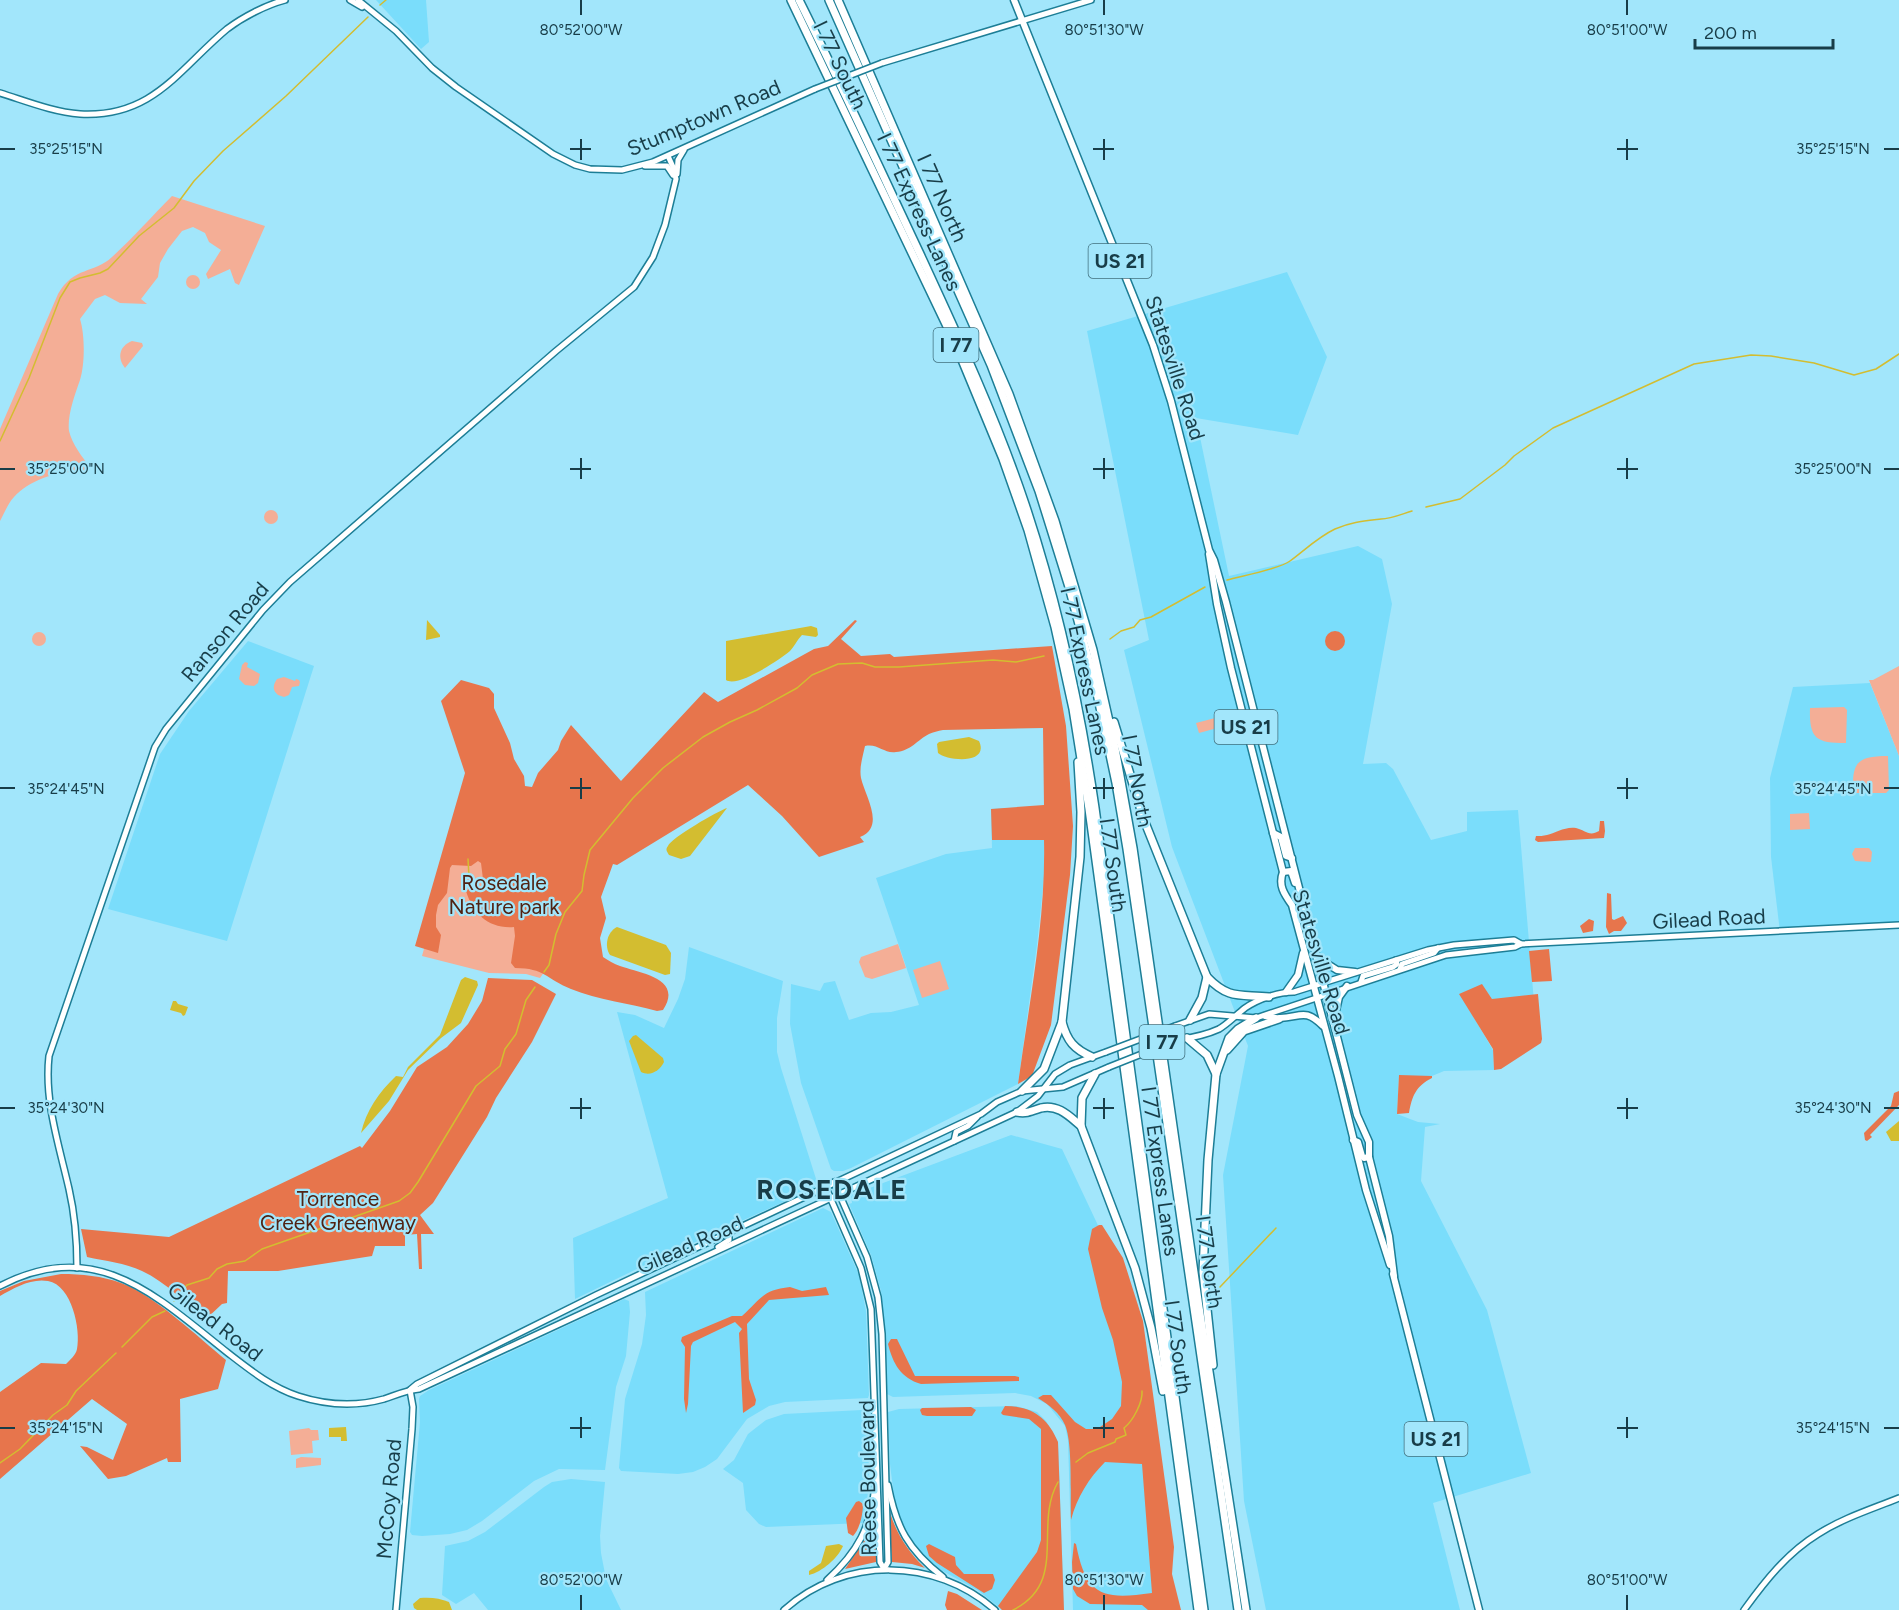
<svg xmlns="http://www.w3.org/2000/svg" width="1899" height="1610" viewBox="0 0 1899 1610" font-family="Figtree,sans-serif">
	<rect width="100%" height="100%" fill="#a2e6fb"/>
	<g fill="#7addfb">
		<path d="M376,0H426L429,42L421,49Z"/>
		<path d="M1287,272L1327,357L1298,435L1196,418L1229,576L1358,546L1382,559L1392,604L1363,764L1386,763L1393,769L1431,840L1467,831V812L1518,810L1535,1014L1504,1016L1482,985L1460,994L1493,1050L1494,1070L1444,1071L1432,1076H1399L1397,1114L1418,1122L1440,1124L1425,1127L1421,1181L1487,1310L1531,1473L1433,1503L1460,1610H1266L1244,1501L1223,1175L1248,1046L1172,847L1124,650L1149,640L1087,331Z"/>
		<path d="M248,641L314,666L227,941L108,909L160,754L189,711Z"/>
		<path d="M1870,683L1899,756V925L1780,932L1771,857L1770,778L1793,687Z"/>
		<path d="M1044,806L1045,869L1037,945L1018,1084L851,1168L843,1171H834L831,1169L801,1083L790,1024L791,984L820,991L824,983L835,981L849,1020L871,1013L891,1012L919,1005L876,878L946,854L992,848L991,809Z"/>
		<path d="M689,947L783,981L777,1018V1052L781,1068L817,1182L814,1188L645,1265L575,1299L573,1238L668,1198L617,1012L635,1015L664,1028L678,999L685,979Z"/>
		<path d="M1011,1135L1062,1149L1103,1236L1116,1278L1167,1610H1073L1068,1440L1065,1426L1047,1404L1031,1396L1015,1393L893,1397L887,1394L885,1330L881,1291L871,1255L849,1204L852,1203L851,1195Z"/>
		<path d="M823,1208L831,1212L859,1275L866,1311L869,1395L868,1398L785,1402L769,1406L747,1419L717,1459L705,1467L693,1472L678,1474L621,1471L619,1468L625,1399L642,1344L646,1315L645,1292Z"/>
		<path d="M624,1299L629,1301L630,1312L626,1356L616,1387L605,1470L559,1469L534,1481L482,1521L467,1530L450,1534L422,1536L412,1535L410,1532L420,1422L419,1399L420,1396L429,1390Z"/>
		<path d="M1016,1406L1037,1412L1046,1421L1058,1442L1064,1610H1002L979,1591L939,1569L920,1552L906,1531L895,1505L890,1464L888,1412L899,1409Z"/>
		<path d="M862,1410L869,1412L870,1417L868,1426L869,1478L866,1515L863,1523L766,1527L759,1524L746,1510L743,1483L723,1469L734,1460L748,1434L766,1420L784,1414Z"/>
		<path d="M571,1479L605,1482L600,1536L601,1553L606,1579L621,1610H488L474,1593L456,1604L442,1595L445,1546L468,1541L485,1532L544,1487L552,1482Z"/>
	</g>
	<g fill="#f4ae96">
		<path d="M172,196L265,226L239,285L235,283L230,269L208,279L206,274L221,250L209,242L205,233L193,227L182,231L168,249L160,263L158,277L141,299L147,304L120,303L105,295L95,299L80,319C85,335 85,364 80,380C75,394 67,416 69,431C72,444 82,457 91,468L88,472C64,469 31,478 14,497C8,503 4,514 0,521V429L58,294C74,266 94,274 112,257C133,238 152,216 172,196Z"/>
		<circle cx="193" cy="282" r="7"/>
		<path d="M132,341L142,343L143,346L125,368C117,358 119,346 132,341Z"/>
		<circle cx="271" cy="517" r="7"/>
		<circle cx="39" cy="639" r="7"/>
		<path d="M245,662L248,663L247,667L260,674L258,683L254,686L245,685L239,679L242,665Z"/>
		<path d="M1899,666V756L1869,680H1873Z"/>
		<path d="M284,677L295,681L296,679L299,680L300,682L299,686L292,687L289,695L284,697L278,695C272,690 273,685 277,679Z"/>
		<path d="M1844,707L1847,710L1846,743C1816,743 1809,739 1810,708Z"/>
		<path d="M1219,717L1221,727L1199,733L1196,723Z"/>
		<path d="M1888,756L1889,790L1886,793H1853C1852,763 1856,756 1888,756Z"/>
		<path d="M1809,813L1810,829L1790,830V814Z"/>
		<path d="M460,819L549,965L540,978L526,974L489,973L422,956Z"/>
		<path d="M1855,848H1869L1872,852L1871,862L1855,861L1852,854Z"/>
		<path d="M898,944L906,968L872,979L865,977L859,962L861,957Z"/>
		<path d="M940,961L949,989L922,998L913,970Z"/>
		<path d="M309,1428L311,1430H318L319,1440L312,1441L313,1453L291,1455L289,1431Z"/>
		<path d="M301,1457L321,1458V1465L296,1468V1459Z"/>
	</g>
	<g fill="#e7754c">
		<path d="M855,620L857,621L841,639L861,656L890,654L894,657L1052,646L1066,726L1073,826L1070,875L1051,1025L1032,1076L1018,1084C1029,1003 1046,921 1044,840H992L991,809L1044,805L1043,728L943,730C938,731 933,732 929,734C917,740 911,751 896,752C884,754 878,743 865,746C863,756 859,767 861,778C865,796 886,827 860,837L864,842L819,857L782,816L748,785L617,865L613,864L601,897L606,918L600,938L603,957C608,960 614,964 620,966C639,973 684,978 663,1010L657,1011C629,1003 598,1000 571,989C546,979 545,968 515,968L511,963L515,936L514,927C489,929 473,914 466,891L470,888L467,880L472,879L478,888L484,887L481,863L478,861L471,866L452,865L450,868L447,893L438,905L436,915V927L441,935L438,953L415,946L465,773L441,701L461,680L489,688L494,694V708L510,743L514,759L524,776L525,786L532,787L538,773L558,750L561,741L571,725L621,781L704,692L718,702L814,649L828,646Z"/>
		<circle cx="1335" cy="641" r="10"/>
		<path d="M1600,821H1604L1605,831L1604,838L1538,842L1535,840L1536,836C1540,836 1543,836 1547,835C1555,833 1566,826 1576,828C1585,830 1589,837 1599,831Z"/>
		<path d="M1607,893L1611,894L1612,919L1614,920L1623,916L1627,923L1621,931H1614L1609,934L1606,927Z"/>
		<path d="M1589,919L1594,921L1593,931L1583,933L1580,926Z"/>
		<path d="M1549,949L1552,981L1532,982L1529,951Z"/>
		<path d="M488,978L532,980L556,994L532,1042L496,1098L487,1117L433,1203L420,1215L434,1234H421L422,1269H419L417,1234L405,1235V1246H375L372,1256L278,1271H228L227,1303L222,1304L205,1320C185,1303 166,1282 142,1271C125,1263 105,1261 87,1257L81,1229L169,1237L360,1146L362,1148L390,1111L417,1067L447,1047L468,1024L482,1001Z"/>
		<path d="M1482,984L1492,999L1538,994L1542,1039L1541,1043L1501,1069L1494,1070L1493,1049L1459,994Z"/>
		<path d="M1399,1075L1432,1076V1078C1416,1086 1412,1096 1409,1113L1397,1114Z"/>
		<path d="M1899,1091V1105L1870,1135L1872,1137L1867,1141L1865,1140L1864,1133L1891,1106L1894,1093Z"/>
		<path d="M1099,1225H1102L1123,1258L1143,1321L1174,1547L1172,1574L1181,1610H1148L1142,1605L1090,1604L1077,1596L1073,1589L1072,1562L1074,1543L1076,1544C1086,1596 1102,1600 1152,1593L1142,1464L1105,1462C1089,1478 1077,1497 1071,1520C1070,1497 1073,1443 1065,1425C1060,1413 1049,1405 1038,1398L1043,1395H1051L1075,1422L1086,1429H1097L1112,1419L1121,1406L1122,1382L1113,1340L1102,1308L1088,1249L1092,1229Z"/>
		<path d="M61,1274C82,1274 102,1276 121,1283C154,1295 198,1337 226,1360L218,1389L180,1399L181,1462H168L167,1458L126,1476L108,1479L80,1446L87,1447L113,1460L127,1424L92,1399L0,1479V1392L41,1363L66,1364C70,1360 76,1355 77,1349C81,1330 72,1285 48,1281C31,1278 14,1288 0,1296V1291L24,1281Z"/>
		<path d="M790,1287L802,1291L826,1287L829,1295L769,1300L747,1324L749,1379L756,1400L755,1405L743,1413L739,1333L742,1329L735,1322L693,1342L691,1346L688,1404L686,1413L684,1399L685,1347L681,1341L682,1337L732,1316H742C761,1299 762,1290 790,1287Z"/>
		<path d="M891,1339H897L915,1376H1015L1019,1377V1381L921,1384C901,1378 893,1364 888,1344Z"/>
		<path d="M1005,1406C1032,1406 1048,1418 1058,1442L1064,1610H1002L998,1606L1037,1552L1041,1540V1429L1029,1419L1003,1415L1001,1413Z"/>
		<path d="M971,1407L976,1410L972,1416H927L922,1415L920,1410L922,1408Z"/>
		<path d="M859,1501L863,1504C863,1513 860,1529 853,1536L848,1533L846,1518L856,1502Z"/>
		<path d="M876,1503V1562L845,1569L862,1544Z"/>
		<path d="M888,1505C894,1530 907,1551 925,1568L912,1564L892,1562Z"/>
		<path d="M929,1544L955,1557L956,1565L964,1574H993L995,1580L992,1589L984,1593L937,1563L929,1556L926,1546Z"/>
		<path d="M948,1591L957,1594L982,1610H947L945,1605Z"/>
	</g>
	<g fill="#d3bd30">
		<path d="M427,620L440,635V637L426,640Z"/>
		<path d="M811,626L817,628L818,635L816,637L802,635C797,640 794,647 790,651C779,660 738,688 726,680V641Z"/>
		<path d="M969,737L979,741C990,765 947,761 938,753L937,744L939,742Z"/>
		<path d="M727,808L690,856L681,859L669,855C667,851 665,850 668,846C671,838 718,811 727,808Z"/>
		<path d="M617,927L666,945L671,953L670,974L665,975L610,955C604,946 607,932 617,927Z"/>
		<path d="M465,977L477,981L478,985L461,1023L441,1038L408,1070L389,1101L361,1133C366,1111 379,1092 396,1076L403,1077L408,1067L440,1035L461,980Z"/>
		<path d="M173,1001H176L178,1004L188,1007L185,1015L183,1016L181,1013L170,1010Z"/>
		<path d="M636,1035L663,1058L664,1062C660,1070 651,1077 641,1072L629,1041L633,1036Z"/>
		<path d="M1899,1121V1141H1891L1886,1132Z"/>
		<path d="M346,1427L347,1441H341V1437H329V1428Z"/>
		<path d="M839,1544L843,1546C838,1558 822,1572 809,1575V1571L821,1563L826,1546Z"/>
		<path d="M420,1598C430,1597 440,1598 449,1602L452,1610H417L414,1608L413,1604Z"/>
	</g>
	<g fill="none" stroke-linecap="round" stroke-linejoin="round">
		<g stroke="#d3bd30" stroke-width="1.5">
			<path d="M380,5L386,0"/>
			<path d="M0,441L29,378L60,298L70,282L80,278L100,273L108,269L139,236L174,208L194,181L223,151L286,96L368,17"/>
			<path d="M1426,507L1460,499L1505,465L1514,456L1553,428L1694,364L1751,355L1771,356L1814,363L1854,375L1876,369L1899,354"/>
			<path d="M1227,580C1241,576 1280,569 1290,561C1305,550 1318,537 1335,529C1351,522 1364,521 1381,519C1391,519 1402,514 1412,511"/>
			<path d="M1110,639L1121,631L1134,627L1140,620L1151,617L1205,587"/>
			<path d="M468,859L469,877L474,889"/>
			<path d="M544,972L549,965L556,934L565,912L582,891L584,875L590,850L633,798L663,768L703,737L730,722L757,710L797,688L812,675L838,664L862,663L875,667H899L993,660L1016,662L1044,656"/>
			<path d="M1220,1287L1276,1228"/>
			<path d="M174,1301L187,1285L209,1278L217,1269L227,1264L245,1261L262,1249L399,1201L410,1193L418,1182L476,1086L500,1066L505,1049L516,1034L526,1000L535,987"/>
			<path d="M122,1347L152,1317L165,1311"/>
			<path d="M1076,1462L1088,1453L1115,1442L1116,1439L1126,1435L1124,1428C1133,1421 1143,1402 1142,1391"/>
			<path d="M0,1463L20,1449L53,1415L67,1405L76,1391L116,1353"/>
			<path d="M1013,1610C1069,1582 1033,1526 1058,1482"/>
		</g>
		<defs>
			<g id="secondary">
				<path d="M350,0L362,7"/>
				<path d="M358,0L396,31L432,68L456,87L553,154L575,165L590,169L622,170L653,162L815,89"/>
				<path d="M882,63L1091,0"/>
				<path d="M0,93C26,101 53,112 80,114C153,118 179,69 227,29C243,17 266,5 285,0"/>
				<path d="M645,166H667L673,175"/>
				<path d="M677,174L678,160L684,150"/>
				<path d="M1400,969L1402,964L1434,953L1438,948"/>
				<path d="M1361,982L1363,976L1393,967L1397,964L1396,960"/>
				<path d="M1175,1026L1209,1014L1256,1018L1446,955L1515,947L1521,944"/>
				<path d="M1177,1040C1191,1038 1206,1035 1219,1029C1229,1023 1236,1015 1245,1008C1258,999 1278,992 1294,992L1428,950L1454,945L1514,940L1521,944L1899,925"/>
				<path d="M954,1141L956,1132L968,1126L977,1117"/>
				<path d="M834,1182L867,1257L878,1297L882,1334L888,1562L884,1569"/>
				<path d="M826,1188L861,1268L871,1309L880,1562L884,1569"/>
				<path d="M718,1247L729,1240V1233"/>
				<path d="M77,1268C77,1241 75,1215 69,1189C59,1145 44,1101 49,1056L155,747L166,729L263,610L290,582L556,351L634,287L653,257L665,225L676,179L673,167L668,156"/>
				<path d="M0,1286C97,1236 156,1296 228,1353C250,1370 271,1387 298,1396C326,1405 355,1407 384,1399C396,1395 407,1390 419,1389L1017,1112L1038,1096L1055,1074L1070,1065L1106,1052"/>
				<path d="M411,1389L417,1384L596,1295L981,1114L997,1102L1022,1091L1063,1087L1109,1067"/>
				<path d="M888,1485C896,1527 908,1550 943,1577"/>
				<path d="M827,1580C858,1552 871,1527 875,1485"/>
				<path d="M396,1610L412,1429L413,1407L410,1390"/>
				<path d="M784,1610C844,1556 935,1557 995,1610"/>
				<path d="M1744,1610C1765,1581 1787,1553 1818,1534C1843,1518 1872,1509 1899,1498"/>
			</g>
			<g id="primary">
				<path d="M1014,0L1153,345L1171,401L1209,550L1214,560L1226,602L1357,1115L1369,1142V1157L1389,1236L1394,1276"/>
				<path d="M1209,554L1217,604L1231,668L1283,872C1278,885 1284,894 1292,905L1338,1076L1366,1190L1390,1265"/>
				<path d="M1273,833L1281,837L1286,856L1292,858"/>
				<path d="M1283,872L1291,871L1295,883"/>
				<path d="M1318,958L1337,970L1355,972"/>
				<path d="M1286,992L1298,975L1303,953"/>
				<path d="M1335,1015L1339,997L1347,986"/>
				<path d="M1265,1016C1270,1017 1275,1019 1280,1018C1301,1017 1305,1008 1323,1026"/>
				<path d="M1353,1140L1358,1142L1362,1156L1364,1158L1369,1157"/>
				<path d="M1393,1274L1479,1610"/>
			</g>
			<g id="highway">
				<path d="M791,0L955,343L1003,459L1028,530L1055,627L1073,709L1089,809L1198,1610"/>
				<path d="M799,0C841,84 880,169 920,254C958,336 996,418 1025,504C1058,603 1080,705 1095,808L1204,1610"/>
				<path d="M829,0L991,365L1039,491L1069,587L1095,684L1116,783L1127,849L1238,1610"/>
				<path d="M838,0L1009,394L1055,521L1093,650L1115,748L1133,848L1199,1307L1246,1610"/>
				<path d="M1114,722L1144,820L1207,977C1229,1000 1240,994 1269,997"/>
				<path d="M1190,1020L1202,998L1207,977"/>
				<path d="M1062,1022C1067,1041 1074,1049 1092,1057"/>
				<path d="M1187,1038L1207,1055L1216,1074"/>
				<path d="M1227,1050L1244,1031L1279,1019"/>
				<path d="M1095,1074L1082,1098L1081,1126L1135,1268L1151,1328L1163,1391"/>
				<path d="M1022,1091L1044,1069L1062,1022L1080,857L1081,812L1078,762"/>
				<path d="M1017,1112C1026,1114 1032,1111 1041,1108C1058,1104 1069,1116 1081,1126"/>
				<path d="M1213,1365L1203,1272L1208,1160L1216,1074L1229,1038L1238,1029L1256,1018"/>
			</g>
		</defs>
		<use href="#secondary" stroke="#1d7e96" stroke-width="8"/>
		<use href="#primary" stroke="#1d7e96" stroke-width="9"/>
		<use href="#highway" stroke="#1d7e96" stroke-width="10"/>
		<use href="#secondary" stroke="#fff" stroke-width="5"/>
		<use href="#primary" stroke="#fff" stroke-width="6"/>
		<use href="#highway" stroke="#fff" stroke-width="7"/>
		<defs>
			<g id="secondary-bridge">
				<path d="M815,89L882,63"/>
				<path d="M1106,1052L1175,1026"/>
				<path d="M1109,1067L1177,1040"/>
			</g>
		</defs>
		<use href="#secondary-bridge" stroke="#1d7e96" stroke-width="8" stroke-linecap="butt"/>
		<use href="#secondary-bridge" stroke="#fff" stroke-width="5"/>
	</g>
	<path fill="none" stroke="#183d48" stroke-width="2" d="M581,0V15M1104,0V15M1627,0V15M581,139V160M1104,139V160M1627,139V160M0,149H15M570,149H591M1093,149H1114M1617,149H1638M1884,149H1899M581,458V479M1104,458V479M1627,458V479M0,469H15M570,469H591M1093,469H1114M1617,469H1638M1884,469H1899M581,778V799M1104,778V799M1627,778V799M0,788H15M570,788H591M1093,788H1114M1617,788H1638M1884,788H1899M581,1098V1119M1104,1098V1119M1627,1098V1119M0,1108H15M570,1108H591M1093,1108H1114M1617,1108H1638M1884,1108H1899M581,1417V1438M1104,1417V1438M1627,1417V1438M0,1428H15M570,1428H591M1093,1428H1114M1617,1428H1638M1884,1428H1899M581,1595V1610M1104,1595V1610M1627,1595V1610"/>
	<g text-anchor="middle" stroke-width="4.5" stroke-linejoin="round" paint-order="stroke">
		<g fill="#a2e6fb" stroke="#41707e" stroke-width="1.5">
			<rect x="1088.5" y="244" width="63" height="34" rx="4.5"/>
			<rect x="933.5" y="328" width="45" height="34" rx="4.5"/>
			<rect x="1214.5" y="710" width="63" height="34" rx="4.5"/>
			<rect x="1139.5" y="1025" width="45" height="34" rx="4.5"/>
			<rect x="1404.5" y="1422" width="63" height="34" rx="4.5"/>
		</g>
		<g font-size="20" font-weight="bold" fill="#183d48">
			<text x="1120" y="268">US 21</text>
			<text x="956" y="352">I 77</text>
			<text x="1246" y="734">US 21</text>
			<text x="1162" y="1049">I 77</text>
			<text x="1436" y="1446">US 21</text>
		</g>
		<g font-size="21" fill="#183d48" stroke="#a2e6fb">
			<text transform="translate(840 65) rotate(64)" y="7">I 77 South</text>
			<text transform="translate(704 118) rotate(-23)" y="7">Stumptown Road</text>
			<text transform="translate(942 198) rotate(66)" y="7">I 77 North</text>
			<text transform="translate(919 212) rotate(65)" y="7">I 77 Express Lanes</text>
			<text transform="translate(1175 368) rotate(72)" y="7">Statesville Road</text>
			<text transform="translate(225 632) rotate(-50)" y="7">Ranson Road</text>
			<text transform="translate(1085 671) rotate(78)" y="7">I 77 Express Lanes</text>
			<text transform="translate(1137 781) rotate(80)" y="7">I 77 North</text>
			<text transform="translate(1113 865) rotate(82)" y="7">I 77 South</text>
			<text transform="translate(1709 919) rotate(-3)" y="7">Gilead Road</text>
			<text transform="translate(1321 962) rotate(73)" y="7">Statesville Road</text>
			<text transform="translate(1160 1171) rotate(82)" y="7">I 77 Express Lanes</text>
			<text transform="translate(690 1245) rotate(-24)" y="7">Gilead Road</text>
			<text transform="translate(1209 1262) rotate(82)" y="7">I 77 North</text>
			<text transform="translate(215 1322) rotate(38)" y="7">Gilead Road</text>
			<text transform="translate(1178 1347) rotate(82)" y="7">I 77 South</text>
			<text transform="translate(868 1478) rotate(-91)" y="7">Reese Boulevard</text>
			<text transform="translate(389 1499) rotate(-85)" y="7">McCoy Road</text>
		</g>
		<g font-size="21" fill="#512313" stroke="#a2e6fb">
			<text x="504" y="890">Rosedale<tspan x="504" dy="24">Nature park</tspan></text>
			<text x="338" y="1206">Torrence<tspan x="338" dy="24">Creek Greenway</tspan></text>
		</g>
		<g font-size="27" font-weight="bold" letter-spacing="1.5" fill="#183d48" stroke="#a2e6fb">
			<text x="832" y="1199">ROSEDALE</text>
		</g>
	</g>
	<g font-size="15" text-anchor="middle" fill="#183d48" stroke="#a2e6fb" stroke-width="4.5" stroke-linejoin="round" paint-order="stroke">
		<text x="581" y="35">80°52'00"W</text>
		<text x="1104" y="35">80°51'30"W</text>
		<text x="1627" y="35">80°51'00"W</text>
		<text x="66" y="154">35°25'15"N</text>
		<text x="1833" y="154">35°25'15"N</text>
		<text x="66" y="474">35°25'00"N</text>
		<text x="1833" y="474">35°25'00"N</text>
		<text x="66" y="794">35°24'45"N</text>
		<text x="1833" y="794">35°24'45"N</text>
		<text x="66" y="1113">35°24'30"N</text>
		<text x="1833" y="1113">35°24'30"N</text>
		<text x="66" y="1433">35°24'15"N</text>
		<text x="1833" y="1433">35°24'15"N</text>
		<text x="581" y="1585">80°52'00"W</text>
		<text x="1104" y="1585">80°51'30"W</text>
		<text x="1627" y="1585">80°51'00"W</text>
	</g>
	<path d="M1695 39v9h138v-9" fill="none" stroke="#183d48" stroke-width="3"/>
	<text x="1704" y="39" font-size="18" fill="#183d48" stroke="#a2e6fb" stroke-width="4.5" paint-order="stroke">200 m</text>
</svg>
